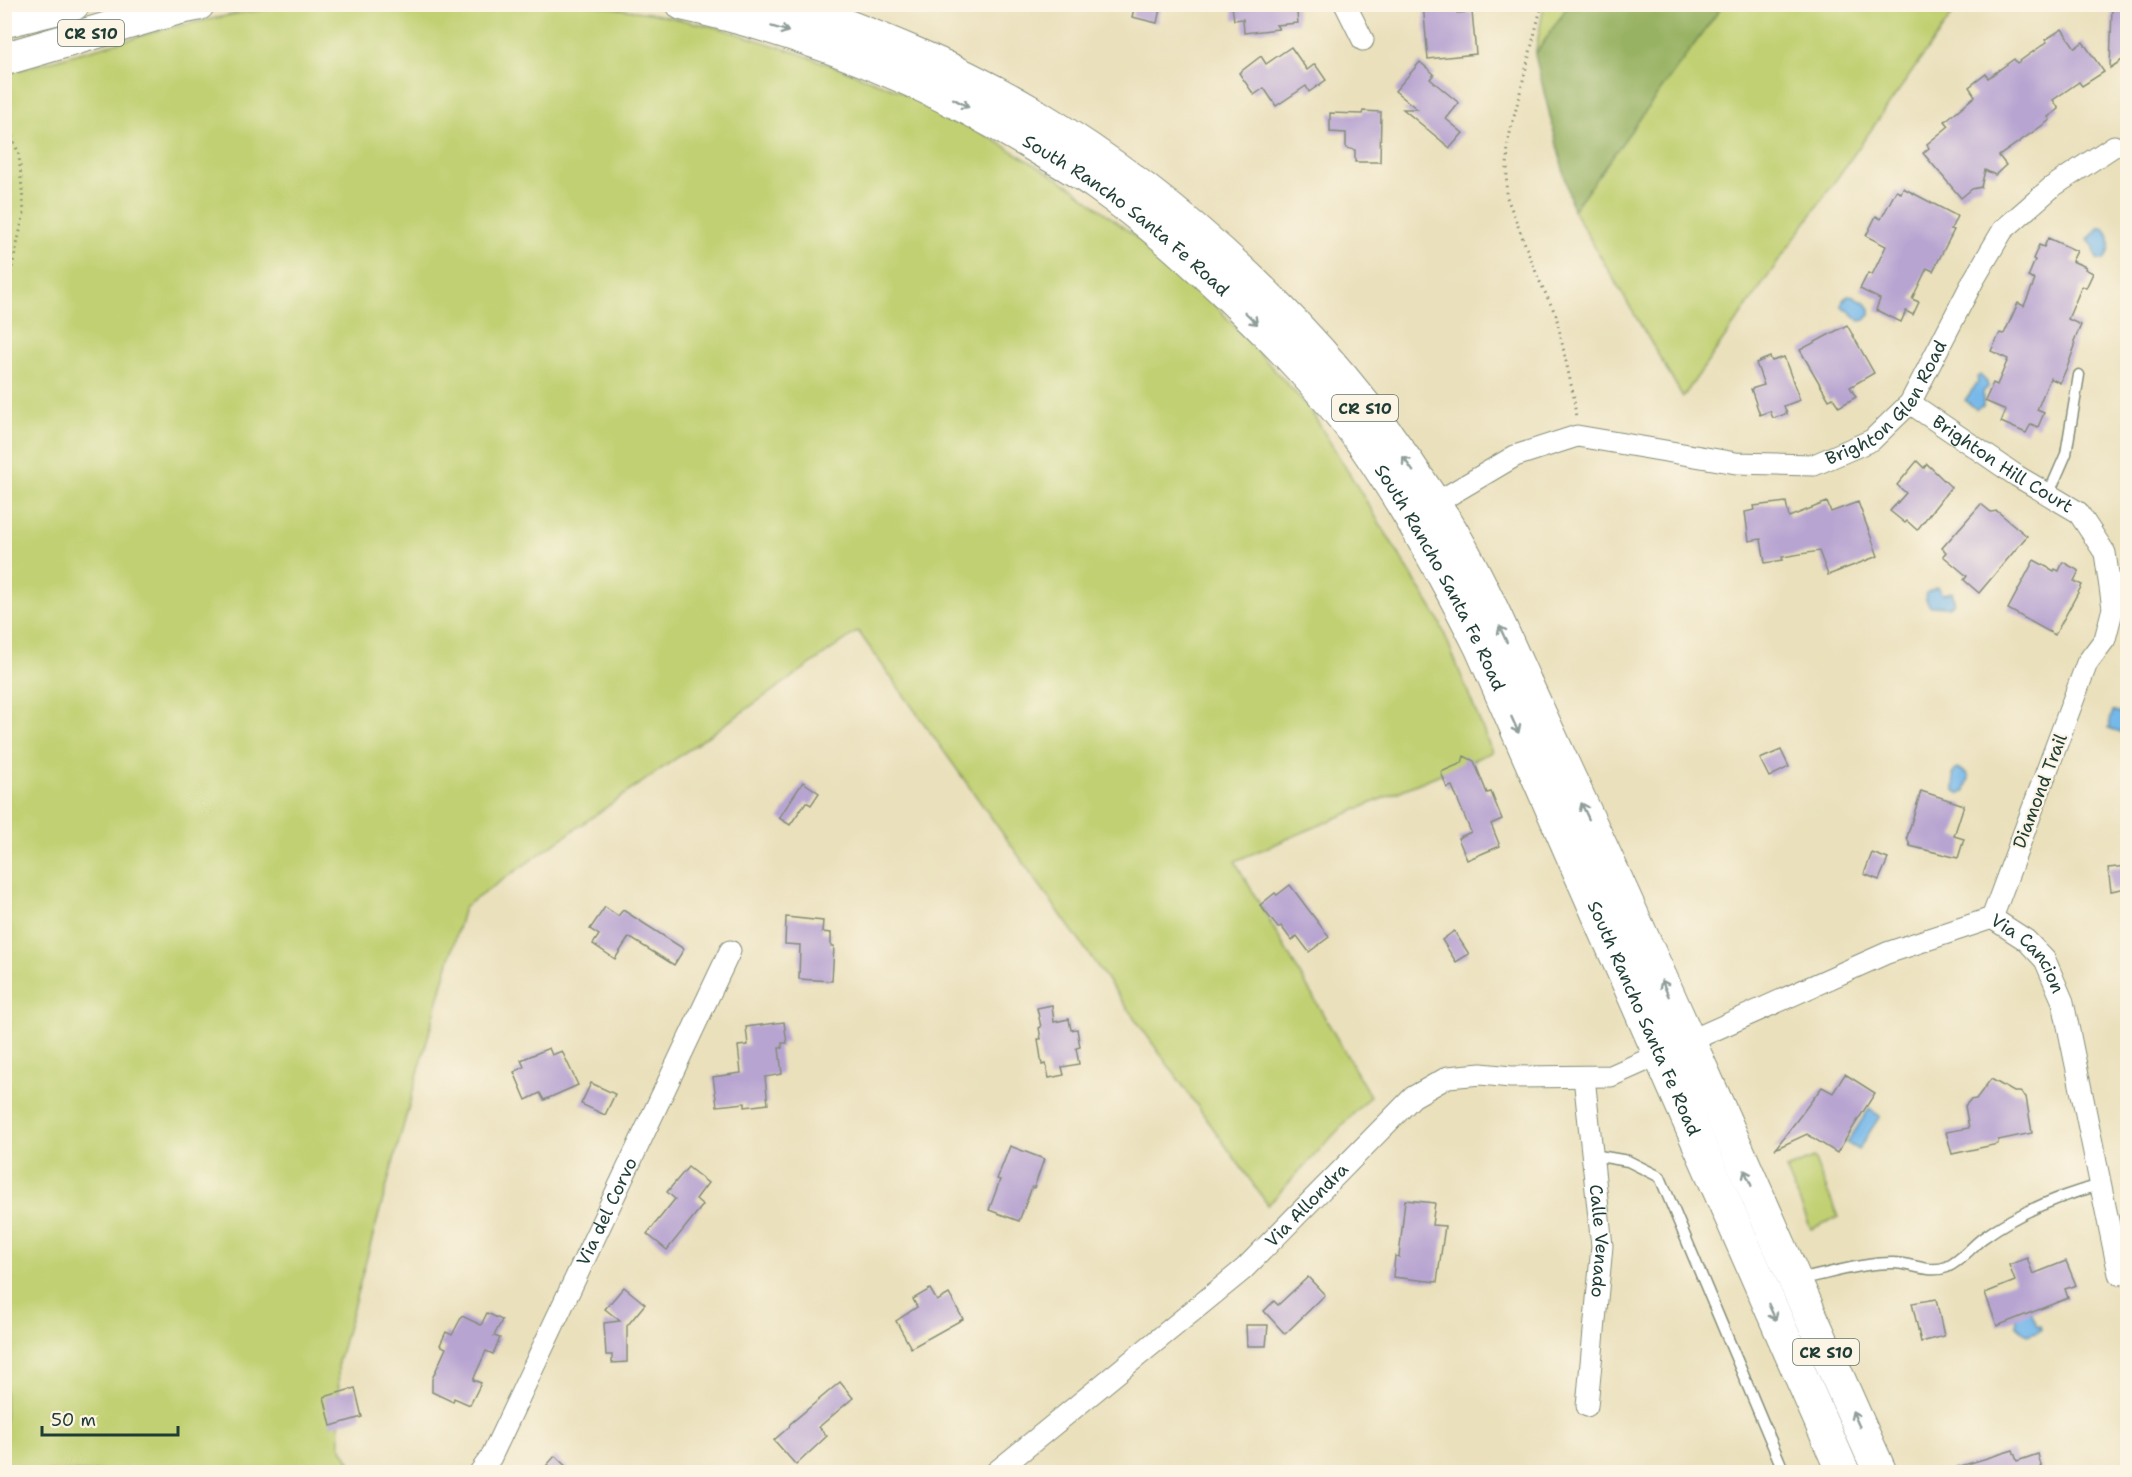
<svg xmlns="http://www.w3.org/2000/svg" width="2132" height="1477" viewBox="0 0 2132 1477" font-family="'Shantell Sans',sans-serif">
	<rect width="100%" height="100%" fill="#fcf5e5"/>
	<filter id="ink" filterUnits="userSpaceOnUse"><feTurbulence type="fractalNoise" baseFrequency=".0167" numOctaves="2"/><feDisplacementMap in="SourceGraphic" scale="12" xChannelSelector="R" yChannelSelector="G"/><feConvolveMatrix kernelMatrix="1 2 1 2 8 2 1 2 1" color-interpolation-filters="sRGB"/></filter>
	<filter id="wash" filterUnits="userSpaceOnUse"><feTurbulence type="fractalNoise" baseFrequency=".008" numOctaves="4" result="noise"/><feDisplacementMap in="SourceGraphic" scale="24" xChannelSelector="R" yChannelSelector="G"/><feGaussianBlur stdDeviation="1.35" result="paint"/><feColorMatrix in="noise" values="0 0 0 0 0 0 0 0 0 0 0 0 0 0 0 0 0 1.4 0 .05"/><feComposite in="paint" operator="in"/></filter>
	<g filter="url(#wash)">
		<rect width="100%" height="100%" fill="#eae0bc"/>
		<g fill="#c1d072" stroke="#708653" stroke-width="1.5">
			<path d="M304,4H585L650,13L719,28L795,52L916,97L981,132L1072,187L1197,285L1309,408L1438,618L1492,752L1235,861L1370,1096L1268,1205L858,631L464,907L338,1362L340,1445L356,1472H5V74L169,28L235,14Z"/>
			<path d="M1544,5H1569L1535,55Z"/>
			<path d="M1723,5H1959L1683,397L1573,210Z"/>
			<path d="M1814,1158L1838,1217L1811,1229L1786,1169Z"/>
		</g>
		<path fill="#98b264" stroke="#5c784c" stroke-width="1.5" d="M1569,4L1723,5L1573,210L1535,55Z"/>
		<g fill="#74b8ea" stroke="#4a7a8f" stroke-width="1.5">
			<path d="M2098,228H2103C2113,235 2110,251 2104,260H2098L2095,255L2094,247L2088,240Z"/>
			<path d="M1849,295L1854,296L1858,300L1865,302L1870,309V315L1865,320L1860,321L1848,310H1845L1842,306L1843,300Z"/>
			<path d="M1980,375L1987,382L1988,387L1983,392V406L1976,409L1965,400L1978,382L1977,377Z"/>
			<path d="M1937,587L1942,594L1952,592L1954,598L1953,604L1948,607L1930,606L1926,600V593Z"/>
			<path d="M2113,711L2127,714V734L2108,728Z"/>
			<path d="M1957,768L1967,774L1969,778L1965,791L1961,794L1954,790L1953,772Z"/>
			<path d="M1869,1109L1880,1116L1858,1150L1847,1143Z"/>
			<path d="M2028,1303L2037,1326L2040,1325L2041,1330L2027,1335L2016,1325L2015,1308Z"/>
		</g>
		<g id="blocks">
			<g fill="#b8a4d1">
				<path d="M1135,4H1161L1157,23L1132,17Z"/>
				<path d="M1246,4H1296L1298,23L1276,25L1279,29L1244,33L1243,19L1234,20L1232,6Z"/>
				<path d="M1423,4H1456L1457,13L1472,12L1476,54L1428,59Z"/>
				<path d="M2112,7H2127V57L2110,68Z"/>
				<path d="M2062,29L2075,48L2083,42L2104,72L2082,86L2079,82L2053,100L2059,109L2048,117L2050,120L1999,156L2006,165L1995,175L1985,170L1981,187L1972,189L1961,198L1923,153L1929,148L1927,144L1949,126L1945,121L1975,96L1969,87L1986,74L1988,78L2014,59L2017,63L2047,42L2045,40Z"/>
				<path d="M1291,47L1307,70L1315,64L1326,80L1309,92L1306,86L1276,106L1264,88L1254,95L1239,73L1261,56L1266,64Z"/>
				<path d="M1420,62L1434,74L1430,79L1459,103L1446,119L1463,133L1450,148L1403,109H1417L1395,91Z"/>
				<path d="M1363,111L1381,112L1380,162H1355V150L1346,148V133L1330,132V113L1362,114Z"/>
				<path d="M1903,188L1957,216L1951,229L1954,230L1933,271L1927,268L1912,299L1919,302L1913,315L1906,311L1901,322L1876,310L1880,299L1860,289L1868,273L1872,275L1886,246L1866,236L1876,216L1881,219L1896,191L1901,193Z"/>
				<path d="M2048,238L2077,251L2072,261L2086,267L2085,269L2093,273L2086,288L2082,286L2068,319L2081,325L2074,341L2075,346L2068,365L2060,383L2050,378L2037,410L2044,413L2038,427L2031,424L2026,433L2001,422L2006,410L1985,401L1993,383L1997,385L2008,359L1991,351L2000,333L2004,334L2018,303L2024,306L2035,280L2028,277L2035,260L2033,259L2039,245L2044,247Z"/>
				<path d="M1847,325L1874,373L1850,387L1856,397L1839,407L1833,398L1829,400L1800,350Z"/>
				<path d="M1770,357L1772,361L1784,357L1800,400L1784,406L1787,414L1773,418L1770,411L1760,415L1751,389L1764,385L1756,363Z"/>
				<path d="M1917,461L1924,468L1927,464L1951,487L1917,530L1907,521L1905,523L1890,511L1906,493L1897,485Z"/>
				<path d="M1786,502L1789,517L1827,502L1831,512L1858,502L1878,556L1828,575L1819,551L1782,557L1783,560L1765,563L1761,539L1749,541L1745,512L1755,510L1754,506Z"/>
				<path d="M1981,504L1991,512L1997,511L2027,536L1979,593L1964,580L1967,576L1943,556L1946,552L1942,548Z"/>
				<path d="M2034,560L2054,571L2055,569L2059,571L2063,562L2079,571L2074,581L2082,585L2055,635L2008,609Z"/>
				<path d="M1781,750L1789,767L1769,777L1760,759Z"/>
				<path d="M1464,756L1474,761L1487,793L1491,792L1502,819L1491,824L1500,846L1467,860L1458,838L1471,832L1452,786L1447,788L1441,772L1462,763Z"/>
				<path d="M803,782L819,793L811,805L806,802L790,825L779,818Z"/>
				<path d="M1921,791L1964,805L1954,836L1964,839L1958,858L1910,846L1907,837Z"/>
				<path d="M1872,853L1888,859L1879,880L1864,874Z"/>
				<path d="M2127,866V888L2111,891L2108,868Z"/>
				<path d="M1290,885L1329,937L1309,952L1297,936L1292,941L1281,926L1278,928L1260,905L1275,893L1277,895Z"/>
				<path d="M605,907L618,916L623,910L684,949L674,965L629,937L615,959L593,944L599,935L590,929Z"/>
				<path d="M786,917L823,921L822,932L831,933V946H834L832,981L799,979L800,945L785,944Z"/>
				<path d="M1454,931L1469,954L1456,962L1442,940Z"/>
				<path d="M1052,1005L1054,1022L1069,1019L1071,1030L1077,1029L1080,1047L1076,1048L1079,1064L1062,1067L1064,1075L1049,1078L1046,1064L1042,1065L1038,1039H1041L1039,1028L1041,1027L1037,1008Z"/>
				<path d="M784,1022L787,1043H782V1048H779L782,1074L765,1077L768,1104L745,1107V1103L717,1106L713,1077L741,1073L738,1046L748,1045L746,1027Z"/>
				<path d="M549,1048L552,1055L562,1051L578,1085L544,1100L540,1093L526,1100L514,1072L524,1067L521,1060Z"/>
				<path d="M1845,1074L1875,1093L1837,1153L1807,1134L1775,1149L1822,1087L1833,1093Z"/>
				<path d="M1991,1079L2014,1092H2020L2026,1097L2032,1133L1998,1140V1144L1952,1154L1946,1132L1969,1128L1965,1106L1970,1100L1976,1099Z"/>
				<path d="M591,1083L615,1094L605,1115L581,1104Z"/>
				<path d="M1010,1146L1044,1159L1034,1188L1032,1187L1019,1221L989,1210L1000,1180L997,1179Z"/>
				<path d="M688,1167L708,1183L696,1199L703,1205L667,1250L647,1234L675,1199L667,1192Z"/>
				<path d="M1405,1200L1435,1203L1432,1225L1445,1226L1437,1282L1393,1277L1395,1256L1399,1257Z"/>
				<path d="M2027,1258L2033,1274L2066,1261L2076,1285L2065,1289L2068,1298L1997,1326L1985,1293L2015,1281L2009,1265Z"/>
				<path d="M1308,1277L1325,1295L1285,1334L1264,1311L1274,1301L1278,1305Z"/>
				<path d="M624,1287L645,1304L627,1326V1362L612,1363V1355H606L604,1323L620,1321L605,1309Z"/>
				<path d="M930,1289L937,1301L949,1294L963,1319L911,1348L896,1321L917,1307L913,1299Z"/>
				<path d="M1936,1299L1944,1336L1921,1342L1912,1303Z"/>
				<path d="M487,1313L502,1320L494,1336L500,1338L493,1354L486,1351L473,1380L481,1383L470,1405L454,1398L453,1402L432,1392V1379L446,1348L440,1345L446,1332L452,1335L462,1316L481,1325Z"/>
				<path d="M1246,1325H1268L1266,1346H1247Z"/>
				<path d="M840,1382L853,1398L819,1427L827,1436L796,1465L774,1440L789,1427L790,1424Z"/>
				<path d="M355,1388L362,1417L331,1426L324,1397Z"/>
				<path d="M2013,1450L2017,1461L2038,1454L2043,1473H1951V1469Z"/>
				<path d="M555,1456L573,1473H540Z"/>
			</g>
		</g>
	</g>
	<g filter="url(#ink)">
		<use href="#blocks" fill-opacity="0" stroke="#848e78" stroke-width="1.5"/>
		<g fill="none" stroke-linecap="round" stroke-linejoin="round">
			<defs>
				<g id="service">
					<path d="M2049,493L2066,454L2079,375"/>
					<path d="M1593,1155L1628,1161L1660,1177L1784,1472"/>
					<path d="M1797,1280C1828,1274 1861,1263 1893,1263C1911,1263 1929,1274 1947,1267C1961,1261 1971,1247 1983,1238C2019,1212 2058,1196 2100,1185"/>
				</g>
				<g id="minor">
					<path d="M1345,4L1363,40"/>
					<path id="s1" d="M1910,403L2017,476L2078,512L2105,553L2113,608L2105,639L2087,663L1992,918"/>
					<path id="s2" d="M1434,504L1515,456L1577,436L1736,463L1814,465L1872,440L1910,403L1973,281L2003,230L2052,187L2114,146"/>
					<path id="s3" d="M1584,1077L1602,1246L1587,1406"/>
					<path id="s4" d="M480,1472L491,1457L730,951"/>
					<path id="s5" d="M996,1472L1244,1269L1413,1097L1448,1077L1481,1074L1511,1077L1611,1076L1887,953L1992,918L2026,940L2045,960L2063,1002L2119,1274"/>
				</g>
				<g id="primary">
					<path id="s6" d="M683,4C812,32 931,82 1042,150C1061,161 1080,172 1097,184C1148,220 1194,262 1239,305C1284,348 1327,394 1364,444C1409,509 1446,577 1481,647L1843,1472"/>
					<path d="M788,4C872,35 955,67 1032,113C1203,216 1351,362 1453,534C1480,581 1502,631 1524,680C1552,741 1580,801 1608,862C1701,1064 1789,1269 1880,1472"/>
					<path d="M4,21L73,4"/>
					<path d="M4,59L178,8L198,4"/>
				</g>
			</defs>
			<use href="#service" stroke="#848e78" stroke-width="13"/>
			<use href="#minor" stroke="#848e78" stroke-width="23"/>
			<use href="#primary" stroke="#848e78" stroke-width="35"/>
			<g stroke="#848e78" stroke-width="3" stroke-dasharray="1.5 4.5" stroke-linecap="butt">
				<path d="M1542,4L1508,141L1506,195L1539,280L1556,315L1574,398L1576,419"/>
				<path d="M4,114L19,155L24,213L4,303"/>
			</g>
			<use href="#service" stroke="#fff" stroke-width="10"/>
			<use href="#minor" stroke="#fff" stroke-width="21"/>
			<use href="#primary" stroke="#fff" stroke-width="33"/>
		</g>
		<defs><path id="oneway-shaft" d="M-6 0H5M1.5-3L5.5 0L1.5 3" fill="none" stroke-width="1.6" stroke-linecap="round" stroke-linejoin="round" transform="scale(1.5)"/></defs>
		<g stroke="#8f9e9a">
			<use href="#oneway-shaft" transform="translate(780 29) rotate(17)"/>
			<use href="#oneway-shaft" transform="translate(961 103) rotate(29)"/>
			<use href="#oneway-shaft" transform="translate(1251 318) rotate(44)"/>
			<use href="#oneway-shaft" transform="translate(1408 464) rotate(-125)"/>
			<use href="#oneway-shaft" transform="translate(1503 634) rotate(-115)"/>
			<use href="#oneway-shaft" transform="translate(1515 725) rotate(66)"/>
			<use href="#oneway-shaft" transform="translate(1585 811) rotate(-115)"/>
			<use href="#oneway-shaft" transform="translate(1665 988) rotate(-114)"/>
			<use href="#oneway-shaft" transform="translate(1748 1178) rotate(-114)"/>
			<use href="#oneway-shaft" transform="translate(1772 1312) rotate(66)"/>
			<use href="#oneway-shaft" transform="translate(1856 1419) rotate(-114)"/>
		</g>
	</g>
	<g text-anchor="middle" stroke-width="4.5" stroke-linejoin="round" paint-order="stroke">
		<g fill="#fcf5e5" stroke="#617469" stroke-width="1.5">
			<rect x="58" y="20" width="66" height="26" rx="4.5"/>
			<rect x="1332" y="395" width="66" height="26" rx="4.5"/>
			<rect x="1793" y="1339" width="66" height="26" rx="4.5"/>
		</g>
		<g font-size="16" font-weight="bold" fill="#1f3d34">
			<text x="91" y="39">CR S10</text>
			<text x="1365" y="414">CR S10</text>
			<text x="1826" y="1358">CR S10</text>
		</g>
		<g font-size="18" fill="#1f3d34" stroke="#fcf5e5">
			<text dy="6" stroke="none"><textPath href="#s6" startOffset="496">South Rancho Santa Fe Road</textPath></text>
			<text dy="6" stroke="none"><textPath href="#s2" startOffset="498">Brighton Glen Road</textPath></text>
			<text dy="6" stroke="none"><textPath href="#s1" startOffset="111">Brighton Hill Court</textPath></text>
			<text dy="6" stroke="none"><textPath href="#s6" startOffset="982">South Rancho Santa Fe Road</textPath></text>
			<text transform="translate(2040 791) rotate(-69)" y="6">Diamond Trail</text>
			<text dy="6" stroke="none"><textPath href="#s5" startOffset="1230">Via Cancion</textPath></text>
			<text dy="6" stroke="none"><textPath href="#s6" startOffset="1468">South Rancho Santa Fe Road</textPath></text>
			<text dy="6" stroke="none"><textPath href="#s5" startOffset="410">Via Allondra</textPath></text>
			<text dy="6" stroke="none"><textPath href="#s4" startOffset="290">Via del Corvo</textPath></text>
			<text dy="6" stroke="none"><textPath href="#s3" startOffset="165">Calle Venado</textPath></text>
		</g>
	</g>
	<rect width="2132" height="1477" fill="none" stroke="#fcf5e5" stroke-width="24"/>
	<path d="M42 1426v9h136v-9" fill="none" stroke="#1f3d34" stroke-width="3"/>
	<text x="51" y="1426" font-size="18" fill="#1f3d34" stroke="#fcf5e5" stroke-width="4.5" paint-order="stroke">50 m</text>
</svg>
